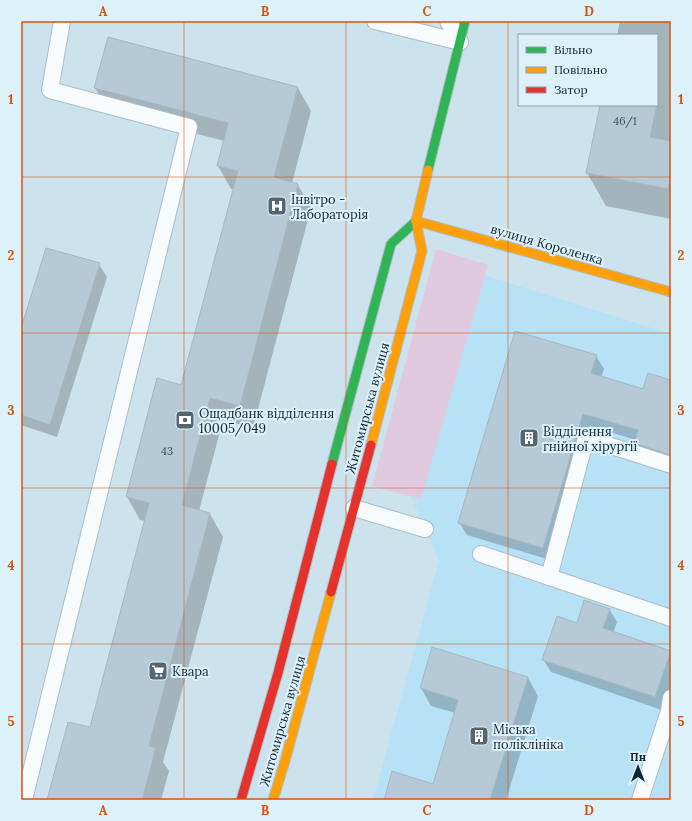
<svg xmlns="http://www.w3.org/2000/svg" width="692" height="821" viewBox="0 0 692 821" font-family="Lora,serif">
	<rect width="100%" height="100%" fill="#cce2ed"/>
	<path fill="#b7e1f5" d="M458,267L671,334V800H373L439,561L406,485Z"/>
	<path fill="#e1cae0" d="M436,249L488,265L421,499L372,486Z"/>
	<g fill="#0003">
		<path d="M620,21H671V219L606,206L587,173L601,105H657V35H617Z"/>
		<path d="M109,38L298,88L311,111L292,183L298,185L311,208L253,428L223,420L199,511L210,514L223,537L163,762L169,771L161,800H48L91,728L146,521L140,520L127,497L182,386L234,189H231L218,166L224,141L109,111L95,88Z"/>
		<path d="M99,264L107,277L57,437L21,425V332Z"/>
		<path d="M596,356L604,369L601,377L644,390L671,381V465L642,456L635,443L636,440L590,426L550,560L467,535L459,522Z"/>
		<path d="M609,609L617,622L613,633L670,652L671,653V684L662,710L551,672L543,659L578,624Z"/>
		<path d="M528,678L538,696L506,800H385L433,785L455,713L431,706L421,688Z"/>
	</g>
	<g fill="#b5c9d6" stroke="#a6b7c2">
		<path d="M108,37L298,87L274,177L298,184L240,406L210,398L182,505L210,513L149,746L156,748L142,800H47L68,722L90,727L149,503L126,497L157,378L181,385L238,171L217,166L228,123L94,88Z"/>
		<path d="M600,105H657L650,137L671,141V175L668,189L586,173Z"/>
		<path d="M46,248L100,263L50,425L21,415V328Z"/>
		<path d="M515,331L597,355L591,373L643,389L648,373L671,380V455L634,443L638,430L583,414L543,548L458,523Z"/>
		<path d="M584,600L610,609L603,628L671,651L655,697L542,660L557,616L577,623Z"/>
		<path d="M432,647L528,677L490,800H384L392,771L433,784L458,700L420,688Z"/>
	</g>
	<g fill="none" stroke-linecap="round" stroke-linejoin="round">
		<defs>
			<g id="lane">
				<path d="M375,21L460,42"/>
				<path d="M448,21L460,42"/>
				<path d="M354,508L425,529"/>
				<path d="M481,554L671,618"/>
				<path d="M549,577L586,438L671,465"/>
				<path d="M24,800L189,127L50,90L62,21"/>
				<path d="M640,800L669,711L671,698"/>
			</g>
			<g id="fast">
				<path d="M428,170L465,21"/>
				<path d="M332,464L391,244L416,221"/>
			</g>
			<g id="slow">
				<path d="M416,221L671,292"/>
				<path d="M371,445L422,251L416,221L428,170"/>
				<path d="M273,800L285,761L331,592"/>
			</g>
			<g id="jam">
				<path d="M331,592L371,445"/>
				<path d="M241,800L278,673L332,464"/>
			</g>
		</defs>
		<use href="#lane" stroke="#abbec7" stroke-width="18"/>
		<use href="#fast" stroke="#abbec7" stroke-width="11"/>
		<use href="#slow" stroke="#abbec7" stroke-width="11"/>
		<use href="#jam" stroke="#abbec7" stroke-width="11"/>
		<use href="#lane" stroke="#f7fbfc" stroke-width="16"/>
		<use href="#fast" stroke="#30b455" stroke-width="9"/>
		<use href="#slow" stroke="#ff9f0a" stroke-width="9"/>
		<use href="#jam" stroke="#e5322d" stroke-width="9"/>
	</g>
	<path fill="none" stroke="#d2540f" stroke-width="1" stroke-opacity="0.55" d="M184,21V800M346,21V800M508,21V800M21,177H671M21,333H671M21,488H671M21,644H671"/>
	<defs>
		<symbol id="hospital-square" viewBox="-11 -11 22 22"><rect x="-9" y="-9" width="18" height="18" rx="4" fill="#526771" stroke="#ddf1fa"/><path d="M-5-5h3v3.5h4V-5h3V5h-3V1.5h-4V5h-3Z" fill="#fff"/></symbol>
		<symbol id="bank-square" viewBox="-11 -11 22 22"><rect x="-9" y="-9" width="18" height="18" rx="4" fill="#526771" stroke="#ddf1fa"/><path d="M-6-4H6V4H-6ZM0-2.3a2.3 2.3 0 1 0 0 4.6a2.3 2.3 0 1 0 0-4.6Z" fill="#fff"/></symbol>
		<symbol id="building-square" viewBox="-11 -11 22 22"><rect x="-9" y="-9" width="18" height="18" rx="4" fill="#526771" stroke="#ddf1fa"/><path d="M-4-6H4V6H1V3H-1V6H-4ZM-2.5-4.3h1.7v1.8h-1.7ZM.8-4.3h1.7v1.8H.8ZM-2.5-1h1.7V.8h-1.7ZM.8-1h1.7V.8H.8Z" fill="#fff"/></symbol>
		<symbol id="supermarket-square" viewBox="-11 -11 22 22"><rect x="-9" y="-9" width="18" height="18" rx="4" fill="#526771" stroke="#ddf1fa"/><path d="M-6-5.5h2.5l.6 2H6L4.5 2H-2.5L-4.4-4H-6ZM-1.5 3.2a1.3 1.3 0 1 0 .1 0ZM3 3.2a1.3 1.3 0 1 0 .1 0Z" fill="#fff"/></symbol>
	</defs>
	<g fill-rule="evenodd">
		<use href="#hospital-square" x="266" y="195" width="22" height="22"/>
		<use href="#bank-square" x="174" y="409" width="22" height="22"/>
		<use href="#building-square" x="518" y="427" width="22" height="22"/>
		<use href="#supermarket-square" x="147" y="660" width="22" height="22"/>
		<use href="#building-square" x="468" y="725" width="22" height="22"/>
	</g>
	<g text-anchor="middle" stroke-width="4" stroke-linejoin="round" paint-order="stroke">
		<g font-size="11" fill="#3a4e58">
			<text x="625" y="125">46/1</text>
			<text x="167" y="455">43</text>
		</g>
		<g font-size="13" fill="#11252e" stroke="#ddf1fa" text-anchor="start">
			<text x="291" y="204">Інвітро -<tspan x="291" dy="15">Лабораторія</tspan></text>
			<text x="199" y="418">Ощадбанк відділення<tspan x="199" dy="15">10005/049</tspan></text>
			<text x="543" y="436">Відділення<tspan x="543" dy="15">гнійної хірургії</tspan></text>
			<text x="172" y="676">Квара</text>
			<text x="493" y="734">Міська<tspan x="493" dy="15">поліклініка</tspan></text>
		</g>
		<g font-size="13" fill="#11252e" stroke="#ddf1fa">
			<text transform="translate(547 244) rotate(16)" y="5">вулиця Короленка</text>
			<text transform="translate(367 408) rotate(-75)" y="5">Житомирська вулиця</text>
			<text transform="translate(282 721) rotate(-74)" y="5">Житомирська вулиця</text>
		</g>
	</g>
	<rect width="692" height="821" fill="none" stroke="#ddf1fa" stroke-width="44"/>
	<rect x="518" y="34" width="140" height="72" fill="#ddf1fa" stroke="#8b9fa8"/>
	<rect x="526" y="47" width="20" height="6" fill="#30b455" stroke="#8b9fa8"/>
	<text x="554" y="54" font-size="12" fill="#11252e">Вільно</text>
	<rect x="526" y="67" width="20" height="6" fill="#ff9f0a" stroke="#8b9fa8"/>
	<text x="554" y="74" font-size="12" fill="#11252e">Повільно</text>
	<rect x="526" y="87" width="20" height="6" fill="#e5322d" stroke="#8b9fa8"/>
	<text x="554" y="94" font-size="12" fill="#11252e">Затор</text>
	<g transform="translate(638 767)" stroke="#ddf1fa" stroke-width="3" paint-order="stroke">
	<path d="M0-3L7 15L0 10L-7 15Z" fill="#11252e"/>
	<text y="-6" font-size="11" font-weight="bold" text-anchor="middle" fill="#11252e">Пн</text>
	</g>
	<rect x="22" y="22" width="648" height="777" fill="none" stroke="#d2540f" stroke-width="1.5"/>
	<g font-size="13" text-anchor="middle" font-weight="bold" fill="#d2540f">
		<text x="103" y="16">A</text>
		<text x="265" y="16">B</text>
		<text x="427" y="16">C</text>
		<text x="589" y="16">D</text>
		<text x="11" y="104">1</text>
		<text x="681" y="104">1</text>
		<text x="11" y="260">2</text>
		<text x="681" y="260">2</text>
		<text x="11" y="415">3</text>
		<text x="681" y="415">3</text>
		<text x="11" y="570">4</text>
		<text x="681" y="570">4</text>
		<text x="11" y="726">5</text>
		<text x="681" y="726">5</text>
		<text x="103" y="815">A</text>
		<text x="265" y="815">B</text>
		<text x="427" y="815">C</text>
		<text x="589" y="815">D</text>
	</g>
</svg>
